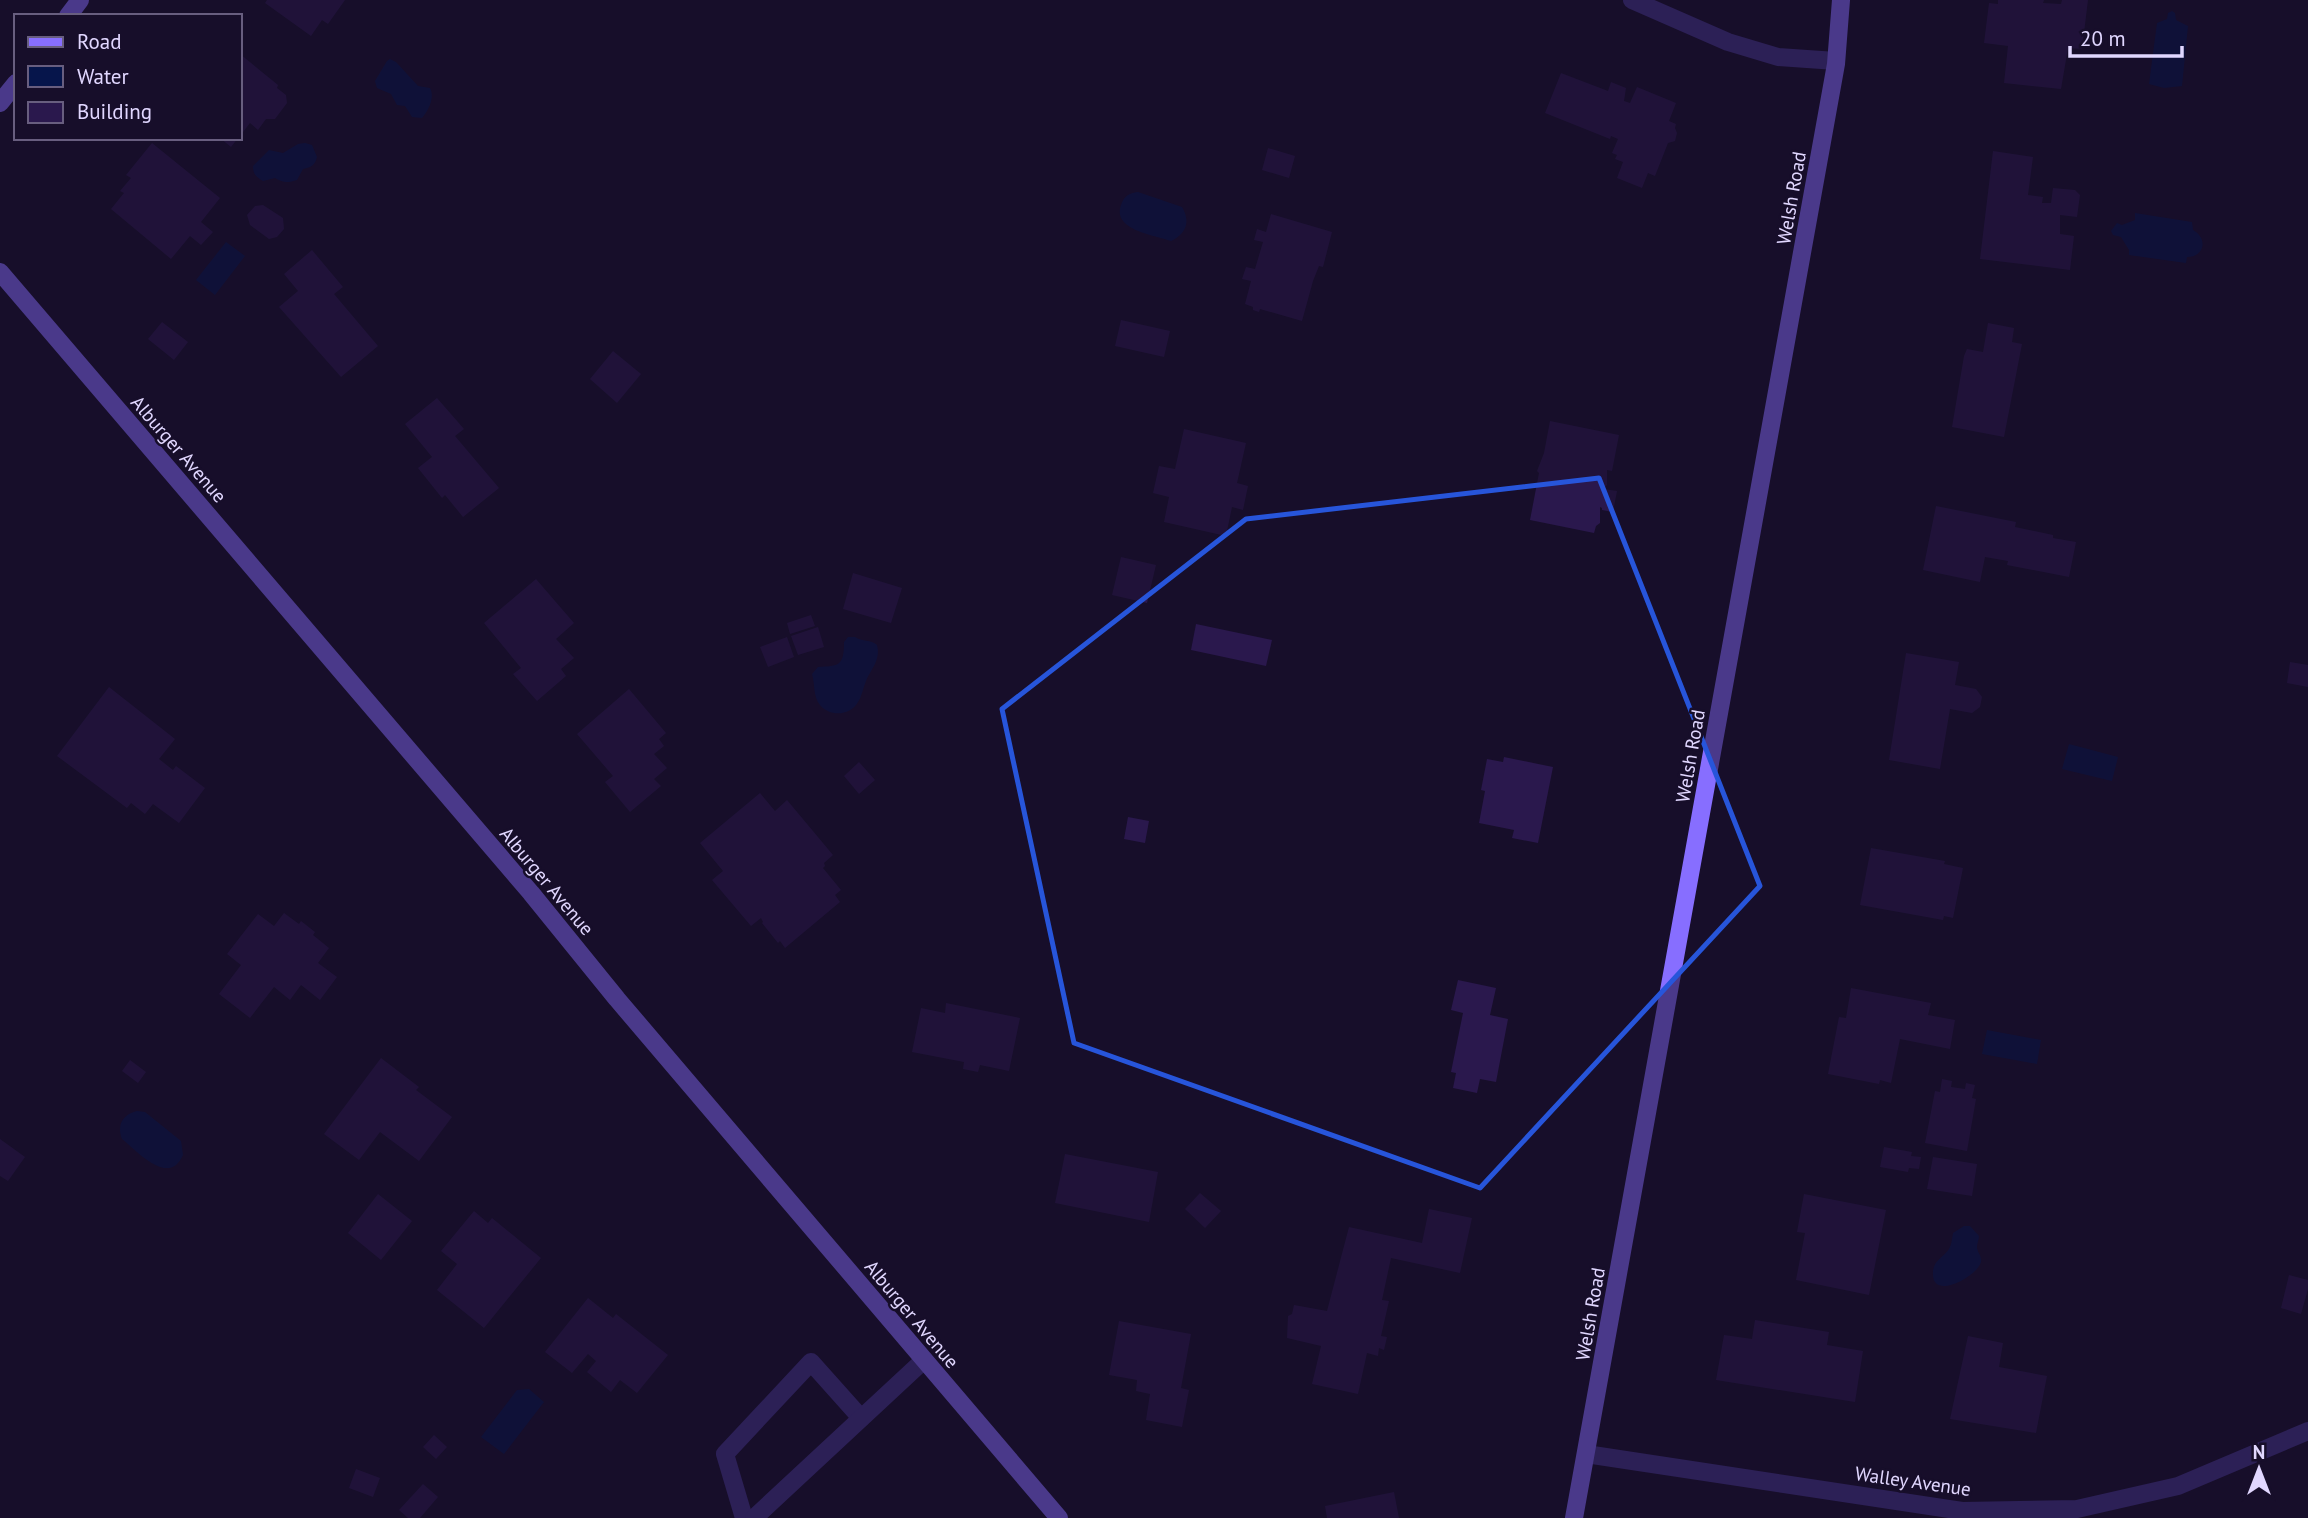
<svg xmlns="http://www.w3.org/2000/svg" width="2308" height="1518" viewBox="0 0 2308 1518" font-family="'PT Sans',sans-serif">
	<rect width="100%" height="100%" fill="#170e2a"/>
	<g fill="#06154b">
		<path d="M2172,11L2175,13L2176,20L2188,26L2182,86L2164,88L2149,84L2157,23L2167,19L2168,13Z"/>
		<path d="M390,59L396,62L418,86L430,88C435,97 429,110 422,118L412,117L405,106L397,105L391,94L377,88L375,81L387,61Z"/>
		<path d="M305,143L312,145L317,157C315,165 312,167 303,169L297,180C288,183 283,183 275,178L263,181C256,177 253,174 253,166L269,150L283,153L298,144Z"/>
		<path d="M1138,192L1182,207C1191,222 1186,234 1171,241C1154,235 1112,230 1121,205C1124,196 1129,193 1138,192Z"/>
		<path d="M2135,213L2192,222L2193,230C2208,238 2205,257 2187,257L2186,263L2129,255V250L2121,237L2113,235L2111,231L2117,223L2122,225L2135,220Z"/>
		<path d="M226,242L245,256L215,295L196,280Z"/>
		<path d="M848,637H855C862,642 871,639 877,645C881,660 871,669 866,681C863,688 862,696 858,702C850,716 830,717 820,705C813,697 815,683 812,674L818,667C839,666 844,666 844,642Z"/>
		<path d="M2069,744L2118,757L2112,781L2062,769Z"/>
		<path d="M1987,1030L2041,1040L2037,1064L1982,1054Z"/>
		<path d="M137,1111L145,1112L181,1141L183,1155C169,1187 138,1152 122,1139C117,1125 122,1115 137,1111Z"/>
		<path d="M1964,1226H1970L1979,1236C1979,1239 1977,1243 1977,1247C1977,1252 1982,1256 1981,1262C1978,1276 1930,1303 1933,1271C1934,1260 1944,1257 1949,1249C1952,1244 1952,1238 1953,1233Z"/>
		<path d="M529,1389L544,1402L504,1454L481,1437L517,1390Z"/>
	</g>
	<g fill="#2a184d">
		<path d="M267,0H345L328,24L322,20L311,36L265,3Z"/>
		<path d="M1998,0H2044L2043,3L2061,4L2062,0H2088L2082,49L2068,48L2061,89L2004,83L2008,46L1984,43L1989,3L1998,4Z"/>
		<path d="M240,54L278,85L277,88L286,95L287,103L275,119H266L258,130L250,123L240,136Z"/>
		<path d="M1561,73L1608,91L1611,82L1626,88L1624,101L1630,103L1637,87L1676,103L1669,121L1676,124L1675,128L1677,133L1675,141L1668,143L1655,176L1648,173L1642,188L1617,178L1623,162L1615,159L1617,155L1612,153L1618,139L1611,136L1610,139L1545,113Z"/>
		<path d="M220,138H238L231,147Z"/>
		<path d="M152,143L220,198L201,222L213,232L201,245L190,236L171,259L111,209L124,193L120,191L131,178L126,175Z"/>
		<path d="M1268,148L1295,156L1289,178L1262,170Z"/>
		<path d="M1993,151L2033,157L2028,195L2043,197L2042,203H2051L2053,188L2075,190L2080,195L2077,217L2060,215V234L2074,236L2070,270L1980,259Z"/>
		<path d="M263,205L283,218L284,229L277,237L269,239L250,225L247,215L255,206Z"/>
		<path d="M1271,214L1332,232L1323,267L1319,266L1313,281L1302,321L1260,309L1259,312L1253,310V307L1245,304L1251,281L1242,279L1246,267L1255,269L1263,242L1254,240L1257,229L1266,232Z"/>
		<path d="M312,250L343,287L334,294L378,346L341,377L279,307L298,291L284,274Z"/>
		<path d="M1121,320L1170,331L1164,357L1115,346Z"/>
		<path d="M162,322L188,342L174,360L148,339Z"/>
		<path d="M1988,323L2014,328L2012,342L2022,344L2004,437L1952,427L1964,356L1967,349L1983,352Z"/>
		<path d="M613,351L641,374L617,403L590,379Z"/>
		<path d="M437,398L464,429L455,436L499,488L463,517L445,495L442,498L418,468L432,457L405,424Z"/>
		<path d="M1550,421L1619,435L1612,471L1607,470V485L1603,489L1617,491L1613,512L1602,510V508L1600,507V523L1596,526L1594,533L1530,520L1539,473L1537,471L1544,453Z"/>
		<path d="M1184,429L1246,443L1237,483L1248,486L1243,510L1232,507L1226,536L1164,522L1169,497L1153,493L1159,466L1175,469Z"/>
		<path d="M1936,506L2016,522L2015,527L2053,535V538L2076,542L2069,577L2007,565L2008,561L1985,557L1980,582L1923,570Z"/>
		<path d="M1121,557L1156,565L1147,603L1112,595Z"/>
		<path d="M853,573L902,588L891,623L843,609Z"/>
		<path d="M536,579L574,623L556,639L574,658L561,669L566,676L537,701L513,674L521,668L484,623Z"/>
		<path d="M811,615L815,626L790,634L787,623Z"/>
		<path d="M1196,624L1272,640L1266,666L1191,650Z"/>
		<path d="M818,627L824,647L798,655L791,636Z"/>
		<path d="M787,637L794,657L768,667L760,647Z"/>
		<path d="M1906,653L1959,662L1955,685L1976,689L1982,697L1980,707L1972,713L1950,709L1940,769L1889,760Z"/>
		<path d="M2290,662L2308,665V687L2287,683Z"/>
		<path d="M109,687L175,739L159,759L173,770L176,766L205,788L179,823L153,804L145,814L131,803L127,808L57,756Z"/>
		<path d="M629,689L666,733L659,739L664,746L654,754L667,768L654,779L661,786L630,812L605,782L613,776L577,734Z"/>
		<path d="M1504,757L1553,767L1538,843L1512,838L1514,830L1479,823L1485,791L1481,790L1487,759L1503,762Z"/>
		<path d="M859,762L875,780L859,794L844,776Z"/>
		<path d="M760,793L775,811L787,800L833,855L824,863L825,866L823,868L841,890L835,895L840,902L785,948L780,941L778,943L762,923L763,922L761,918L751,926L712,880L723,871L700,843Z"/>
		<path d="M1128,817L1149,821L1145,843L1124,839Z"/>
		<path d="M1871,848L1945,861L1944,864L1963,868L1953,918L1944,916L1943,920L1860,905Z"/>
		<path d="M284,913L299,924L301,921L315,932L313,935L329,948L318,963L337,977L320,1000L301,985L290,1000L274,987L250,1018L219,994L241,965L227,954L258,914L274,926Z"/>
		<path d="M1458,980L1496,988L1490,1015L1508,1019L1496,1082L1480,1079L1477,1093L1453,1088L1456,1073L1451,1072L1463,1013L1451,1010Z"/>
		<path d="M1851,988L1931,1003L1928,1015L1955,1020L1950,1049L1900,1039L1891,1083L1880,1080L1879,1084L1828,1074L1839,1017L1846,1018Z"/>
		<path d="M946,1003L1020,1018L1009,1071L980,1065L978,1072L963,1069L964,1062L912,1052L921,1008L945,1013Z"/>
		<path d="M381,1058L419,1087L416,1090L452,1117L419,1161L380,1132L359,1160L324,1134Z"/>
		<path d="M130,1060L146,1072L138,1083L122,1071Z"/>
		<path d="M1942,1079L1952,1081L1951,1087L1965,1089L1966,1083L1975,1085L1972,1098L1976,1099L1967,1151L1925,1143L1935,1091L1940,1092Z"/>
		<path d="M0,1139L25,1157L8,1181L0,1176Z"/>
		<path d="M1884,1147L1912,1152L1911,1156L1921,1157L1919,1169L1909,1168L1908,1172L1880,1167Z"/>
		<path d="M1065,1154L1158,1172L1149,1222L1055,1203Z"/>
		<path d="M1933,1157L1977,1164L1972,1196L1927,1189Z"/>
		<path d="M1200,1193L1221,1211L1205,1228L1185,1209Z"/>
		<path d="M378,1194L412,1221L381,1260L348,1233Z"/>
		<path d="M1804,1194L1886,1210L1869,1295L1796,1280L1805,1233L1797,1232Z"/>
		<path d="M1429,1209L1472,1218L1460,1273L1391,1258L1382,1300L1389,1301L1381,1336L1387,1337L1384,1350L1379,1348L1378,1356L1367,1353L1358,1394L1312,1384L1321,1346L1287,1338L1288,1316L1292,1314L1294,1305L1327,1311L1349,1227L1422,1243Z"/>
		<path d="M474,1211L488,1223L492,1218L541,1258L484,1328L437,1290L457,1264L441,1251Z"/>
		<path d="M2289,1275L2308,1280V1289L2301,1314L2281,1308Z"/>
		<path d="M588,1298L613,1318L616,1314L668,1355L637,1393L620,1380L611,1392L587,1372L596,1361L588,1354L572,1373L545,1352Z"/>
		<path d="M1755,1320L1829,1332L1827,1345L1863,1351L1855,1402L1716,1380L1724,1335L1752,1339Z"/>
		<path d="M1119,1321L1191,1334L1181,1388L1189,1390L1182,1427L1146,1420L1150,1394L1136,1391L1137,1380L1109,1375Z"/>
		<path d="M1968,1336L2003,1343L1999,1367L2047,1376L2036,1433L1950,1419Z"/>
		<path d="M434,1435L447,1447L436,1459L423,1447Z"/>
		<path d="M356,1469L380,1478L373,1497L349,1488Z"/>
		<path d="M423,1484L438,1497L420,1518H408L399,1510Z"/>
		<path d="M1394,1492L1399,1518H1327L1325,1506Z"/>
	</g>
	<g fill="none" stroke-linecap="round" stroke-linejoin="round">
		<g stroke="#45358d" stroke-width="18">
			<path d="M1632,0L1728,42L1778,57L1836,61"/>
			<path d="M744,1518L725,1454L811,1362L861,1418"/>
			<path d="M754,1518L924,1360"/>
		</g>
		<path stroke="#45358d" stroke-width="18" d="M1586,1454L1962,1511L2077,1509L2178,1486L2308,1431"/>
		<g stroke="#876eff" stroke-width="18">
			<path d="M68,16L80,0"/>
			<path d="M0,103L16,83"/>
			<path d="M0,272L531,893L617,999L1059,1518"/>
			<path d="M1574,1518L1836,64L1841,0"/>
		</g>
	</g>
	<path d="M0 0H2308V1518H0ZM1599,478L1760,886L1480,1188L1074,1043L1002,709L1246,519Z" fill="#170e2a" fill-opacity=".55" fill-rule="evenodd"/>
	<path fill="none" stroke="#2755da" stroke-width="5" stroke-linejoin="round" d="M1599,478L1760,886L1480,1188L1074,1043L1002,709L1246,519Z"/>
	<g text-anchor="middle" stroke-width="5" stroke-linejoin="round" paint-order="stroke">
		<g font-size="19" fill="#e1d7ff" stroke="#170e2a">
			<text transform="translate(1791 198) rotate(-80)" y="7">Welsh Road</text>
			<text transform="translate(179 449) rotate(49)" y="7">Alburger Avenue</text>
			<text transform="translate(1690 756) rotate(-80)" y="7">Welsh Road</text>
			<text transform="translate(547 881) rotate(50)" y="7">Alburger Avenue</text>
			<text transform="translate(912 1314) rotate(50)" y="7">Alburger Avenue</text>
			<text transform="translate(1590 1314) rotate(-80)" y="7">Welsh Road</text>
			<text transform="translate(1913 1481) rotate(8)" y="7">Walley Avenue</text>
		</g>
	</g>
	<rect x="14" y="14" width="228" height="126" fill="#170e2a" stroke="#685e7f" stroke-width="2"/>
	<rect x="28" y="37" width="35" height="10" fill="#876eff" stroke="#685e7f" stroke-width="2"/>
	<text x="77" y="49" font-size="21" fill="#e1d7ff">Road</text>
	<rect x="28" y="66" width="35" height="21" fill="#06154b" stroke="#685e7f" stroke-width="2"/>
	<text x="77" y="84" font-size="21" fill="#e1d7ff">Water</text>
	<rect x="28" y="102" width="35" height="21" fill="#2a184d" stroke="#685e7f" stroke-width="2"/>
	<text x="77" y="119" font-size="21" fill="#e1d7ff">Building</text>
	<g transform="translate(2259 1469)" stroke="#170e2a" stroke-width="5" paint-order="stroke">
	<path d="M0-5L12 26L0 18L-12 26Z" fill="#e1d7ff"/>
	<text y="-10" font-size="19" font-weight="bold" text-anchor="middle" fill="#e1d7ff">N</text>
	</g>
	<path d="M2070 46v10h112v-10" fill="none" stroke="#e1d7ff" stroke-width="3.5"/>
	<text x="2080" y="46" font-size="21" fill="#e1d7ff" stroke="#170e2a" stroke-width="5" paint-order="stroke">20 m</text>
</svg>
